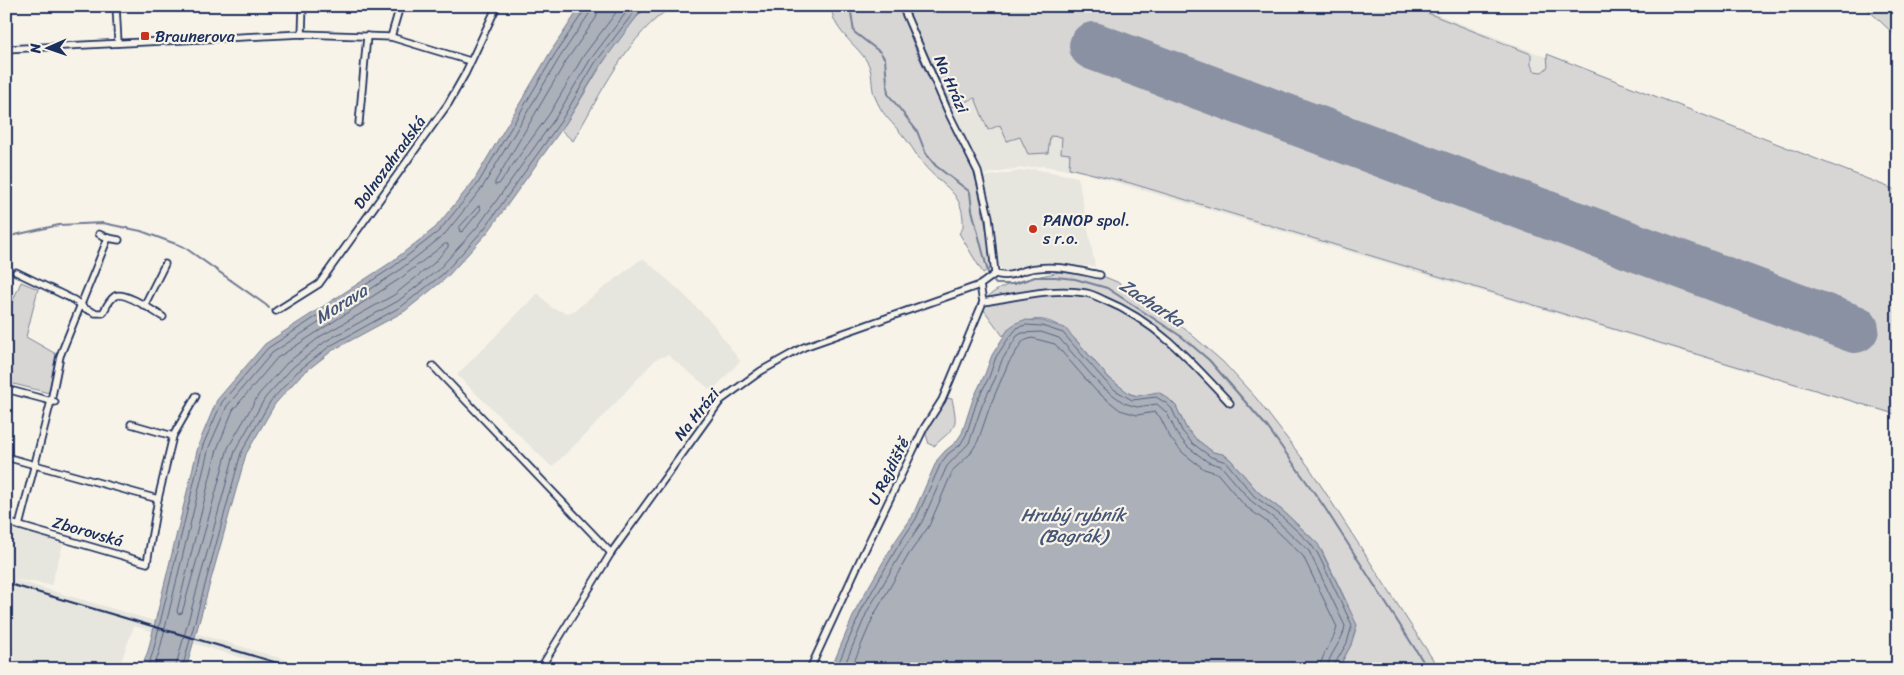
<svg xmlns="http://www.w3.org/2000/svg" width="1904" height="675" viewBox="0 0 1904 675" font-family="Sriracha,sans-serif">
	<rect width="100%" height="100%" fill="#f7f3e8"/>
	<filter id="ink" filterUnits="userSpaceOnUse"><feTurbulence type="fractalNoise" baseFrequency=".02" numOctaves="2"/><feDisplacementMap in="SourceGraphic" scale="10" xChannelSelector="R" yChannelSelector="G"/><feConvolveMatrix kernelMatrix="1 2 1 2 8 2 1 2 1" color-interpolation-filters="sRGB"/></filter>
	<g filter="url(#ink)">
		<g fill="#e6e5de">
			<path d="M899,6H1415L1898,194V416L1082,172L1043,166L1006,170L983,175L972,159L968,160L917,53Z"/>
			<path d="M1034,169L1078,177L1095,266L1035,265L1006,274L995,261L982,182L983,177Z"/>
			<path d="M644,259L679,290L713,324L740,361L712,391L668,355L656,359L593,427L552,467L457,375L538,293L552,308L567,313L574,311L640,260Z"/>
			<path d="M6,525L64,541L51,585L12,579L317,669H280L134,626L118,669H6Z"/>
		</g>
		<g fill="#d7d6d4" stroke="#798299" fill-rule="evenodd">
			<path d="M648,6H674C630,30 598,99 573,141L561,130C590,89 610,41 648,6Z"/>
			<path d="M832,6H899L917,53L975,175L988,237L991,268L983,273L959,233C964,229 963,225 963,219C961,190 940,185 924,165C915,154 909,141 899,131C888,118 882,114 875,97C870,86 874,71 866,60C856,44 830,28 832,6Z"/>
			<path d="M906,6H1410L1531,54V65L1534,71L1542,72L1548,67L1547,54L1860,176L1898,191V415L1130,183L1069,168L1070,154L1061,153L1062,137L1050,136L1048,153L1028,154L1020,137L1007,141L1000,125L988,130L975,98L951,107ZM1097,29L1863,314L1851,345L1087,60Z"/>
			<path d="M1864,6H1898V38Z"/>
			<path d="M1059,272L1100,275L1117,282L1185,329L1223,362L1256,398L1309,467L1439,669H1338L1351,645L1348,605L1322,551L1312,538L1283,511L1258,492L1230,459L1226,456L1213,452L1196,439L1186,428L1176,406L1162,394C1153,394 1140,398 1131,394C1096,380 1070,305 1025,322C1016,326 1010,328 1003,336L981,306C993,282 1035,278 1059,272Z"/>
			<path d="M21,282L38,289L26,337L56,354L49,393L6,382V306L10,307Z"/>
			<path d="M946,398L952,399C959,430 955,426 934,446L929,444L924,428L942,400Z"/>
		</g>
		<g fill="#acb0b9" stroke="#727c95">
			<path d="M581,6H648L638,15L600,66L566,123L488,232L446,278L405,311L333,350L300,376L275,404L246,454L186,669H141L148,651L199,443L217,400L265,344L390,263L435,228L473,182L551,51Z"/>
			<path d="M1024,320L1043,321L1065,328L1109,378L1130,394L1137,396L1158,392L1169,399L1176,406L1186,428L1196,439L1213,452L1223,454L1230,459L1258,492L1283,511L1318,544L1357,625L1351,645L1338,669H831L857,607L894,543L912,517L937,460L945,451L956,442L962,433L973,399L985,374L992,355L1009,328L1016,323Z"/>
		</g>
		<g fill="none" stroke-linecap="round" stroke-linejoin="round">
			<g stroke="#556382" stroke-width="1">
				<path d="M599,6L596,18L566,61L495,182V185L499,184L550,113L584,55L621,6"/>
				<path d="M479,206L481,209L463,231L460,232L459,228Z"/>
				<path d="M445,244H448V247L433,264L394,295L321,336L287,363L259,394L228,448L182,613L178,614L177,611L217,449L233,410L277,358L401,278Z"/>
				<path d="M147,669L153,652L203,445L222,402L268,348L393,267L439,231L477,185L555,54L584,11L585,6"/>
				<path d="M153,669L159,653L209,447L227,406L272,353L397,272L444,235L482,188L560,57L589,14L591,6"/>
				<path d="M175,669L235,451L265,398L293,367L326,341L398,301L438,270L479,225L556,117L590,60L631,6"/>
				<path d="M182,669L241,453L270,402L297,372L330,346L402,306L443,274L484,229L561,121L595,63L634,12L640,6"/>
				<path d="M836,669L862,609L898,546L916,519L941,463L948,454L960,445L966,435L977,401L989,377L996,357L1008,339L1018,327L1026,325L1042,326L1063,333L1105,381L1115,390L1132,400L1156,397L1166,403L1172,409L1182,431L1192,443L1211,457L1226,462L1254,496L1280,515L1309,542L1318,554L1352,625L1347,643L1334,665V669"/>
				<path d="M843,669L867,612L903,550L922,522L947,466L969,443L983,403L995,379L1002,360L1017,336L1022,333L1041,332L1059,338L1101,386L1124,403L1137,407L1157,404L1167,413L1177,434L1188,447L1208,462L1221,466L1250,500L1276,520L1309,551L1345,626C1343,642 1328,654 1327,669"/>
				<path d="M851,669L874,615L909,554L929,526L953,470L970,454L978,441L990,406L1008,364L1023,341L1032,338L1055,344L1096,391L1120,410L1137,415L1155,412L1160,417L1171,439L1183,453L1204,469L1217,473L1245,506L1271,525L1303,556L1337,627C1334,642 1321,653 1320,669"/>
			</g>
			<g stroke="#727c95" stroke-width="2">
				<path d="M850,6L854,32L880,52L885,59L888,94L917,131L926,154L936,166L970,192L972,210L989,276L996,284H1014L1035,277H1055L1075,279L1107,288L1182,337L1209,360L1268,428L1323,505L1428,669"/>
				<path d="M1892,6L1898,12"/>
				<path d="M6,237L59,225L103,223L141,231L184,247L266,305L269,308"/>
			</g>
			<path stroke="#8991a3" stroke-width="48" d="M1093,46L1855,329"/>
			<defs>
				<g id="street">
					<path d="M116,6L118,43"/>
					<path d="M902,6L950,116L978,172L989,217L995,274"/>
					<path d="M302,34L303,6"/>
					<path d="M391,37L400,6"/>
					<path d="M6,49L302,34L391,37L470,61"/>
					<path d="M359,123L367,36"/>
					<path d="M108,238L119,240"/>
					<path d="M16,272L74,300L86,309L95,313H103C106,307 109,300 115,296C125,291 153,311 163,317"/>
					<path d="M995,274C1013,279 1020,269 1037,268C1058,265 1079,271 1100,275"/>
					<path d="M983,302C1016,297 1053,287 1086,293C1092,294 1098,297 1104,300C1156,321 1193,363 1230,403"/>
					<path d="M144,306L165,264"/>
					<path d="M276,311L319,284L448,104L465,74L497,6"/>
					<path d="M433,366L611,553"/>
					<path d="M6,389L51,401L19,526"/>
					<path d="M55,402L51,401L60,356L108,238L99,234"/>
					<path d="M131,424L173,436"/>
					<path d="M6,457L158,499"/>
					<path d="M6,522L147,563L158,499L173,436L196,396"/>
					<path d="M540,669L611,553L721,400L761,371L804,347L980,285L995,274"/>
					<path d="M810,669L862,556L924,428L942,400L983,302L980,285"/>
				</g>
			</defs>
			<use href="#street" stroke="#1b2f5e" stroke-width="9"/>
			<use href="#street" stroke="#f7f3e8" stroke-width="5.5"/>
			<path stroke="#1b2f5e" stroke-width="2" d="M6,583L298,669"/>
		</g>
	</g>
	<g fill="#c8321e" stroke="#f7f3e8" stroke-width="2">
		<rect x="140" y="31" width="10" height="10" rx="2.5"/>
		<circle cx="1033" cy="229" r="5"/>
	</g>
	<g text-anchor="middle" stroke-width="4.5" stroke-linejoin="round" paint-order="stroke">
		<g font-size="16" fill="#1b2f5e" stroke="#f7f3e8" text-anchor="start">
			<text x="155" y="42">Braunerova</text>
			<text x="1043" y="226">PANOP spol.<tspan x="1043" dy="18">s r.o.</tspan></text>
		</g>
		<g font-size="16" fill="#1b2f5e" stroke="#f7f3e8">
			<text transform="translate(952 84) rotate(66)" y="6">Na Hrázi</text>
			<text transform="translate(389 162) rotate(-54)" y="6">Dolnozahradská</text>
			<text transform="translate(696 414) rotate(-51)" y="6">Na Hrázi</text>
			<text transform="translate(888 471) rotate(-64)" y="6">U Rejdiště</text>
			<text transform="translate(88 531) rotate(16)" y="6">Zborovská</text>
		</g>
		<g font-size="18" font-style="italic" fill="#465679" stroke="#f7f3e8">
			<text transform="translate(1152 303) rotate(33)" y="6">Zacharka</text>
			<text transform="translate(341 304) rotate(-32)" y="6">Morava</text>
			<text x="1073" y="521">Hrubý rybník<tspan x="1073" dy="21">(Bagrák)</tspan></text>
		</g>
	</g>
	<rect width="1904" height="675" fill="none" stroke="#f7f3e8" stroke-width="25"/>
	<rect x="12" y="12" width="1879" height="650" fill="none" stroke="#1b2f5e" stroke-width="2" filter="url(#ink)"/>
	<g transform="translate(48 48) rotate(268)" stroke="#f7f3e8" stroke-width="4" paint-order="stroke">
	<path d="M0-4L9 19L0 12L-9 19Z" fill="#1b2f5e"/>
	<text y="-8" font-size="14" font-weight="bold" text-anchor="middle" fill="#1b2f5e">N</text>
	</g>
</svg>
